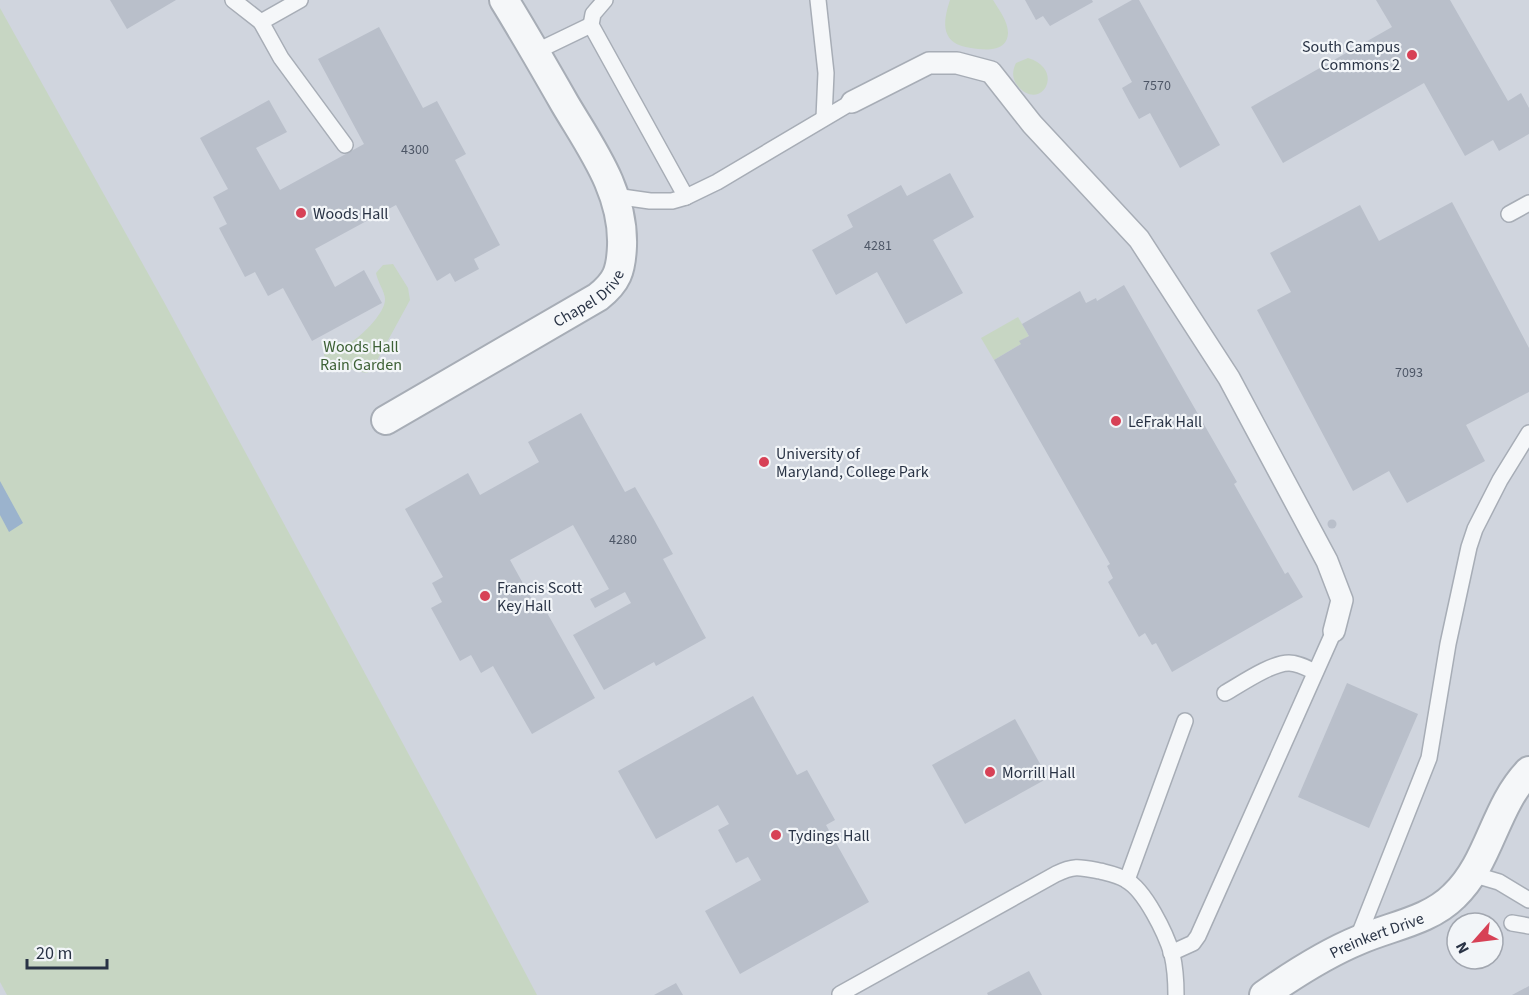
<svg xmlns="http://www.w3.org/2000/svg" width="1529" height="995" viewBox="0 0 1529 995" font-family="'Source Sans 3',sans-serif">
	<rect width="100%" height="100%" fill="#e2e6eb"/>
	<path fill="#d0d5de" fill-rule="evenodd" d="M0,0H1529V995H0ZM1457,923H1493V959H1457Z"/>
	<g fill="#c7d6c3">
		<path d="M950,0H993C999,10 1008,21 1008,33C1007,53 984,50 971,48C941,44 942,24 950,0Z"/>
		<path d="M0,8L164,302L447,825L537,995H7L0,982Z"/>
		<path d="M1028,58C1067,70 1040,114 1017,85C1012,78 1012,71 1016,63Z"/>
		<path d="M393,264L408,288L410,300L374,366L367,373C352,371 337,365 324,356V352C330,348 339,348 346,345C358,340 386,313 385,299C385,292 378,283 376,273L383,265Z"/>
		<path d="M1018,317L1029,336L1020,341L1021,344L994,360L981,338Z"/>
	</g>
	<path fill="#9bb3cd" d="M0,481L23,523L9,532L0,515Z"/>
	<g fill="#b9bfca">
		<path d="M110,0H176L127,29Z"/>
		<path d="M1025,0H1092L1093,2L1050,26L1043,16L1036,20Z"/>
		<path d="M1132,0H1139L1220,145L1180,168L1150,113L1139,119L1130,103L1122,88L1132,82L1098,19Z"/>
		<path d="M1376,0H1450L1508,101L1521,93L1529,108V134L1499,151L1493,140L1465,156L1424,83L1283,163L1251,107L1392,27Z"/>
		<path d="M379,27L423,108L437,101L466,154L455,160L500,245L474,259L479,269L455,282L450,273L437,281L396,205L315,249L335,287L364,270L382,303L312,341L283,288L268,296L255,272L245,277L219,228L227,224L213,197L228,189L200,138L269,100L287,132L256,148L280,190L364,144L318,59Z"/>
		<path d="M950,173L974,217L933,240L963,293L906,324L877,272L836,295L812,250L853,227L847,215L901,185L907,196Z"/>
		<path d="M1452,202L1529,348V392L1466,425L1485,461L1407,503L1389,471L1353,491L1257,310L1291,292L1270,253L1360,205L1379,241Z"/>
		<path d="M1124,285L1237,482L1234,484L1285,574L1288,572L1303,597L1172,672L1156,643L1152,645L1145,633L1139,637L1108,582L1113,578L1107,566L1110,564L994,360L1021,344L1019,341L1029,336L1022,324L1080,291L1086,303L1096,298L1097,301Z"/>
		<path d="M581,413L625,492L635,487L653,518L673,554L663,559L706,638L656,666L654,662L604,690L573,635L631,603L625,592L595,608L590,599L609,589L573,525L510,560L540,614L546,611L595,698L532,734L493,666L481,673L471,655L460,661L431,608L442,602L432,583L443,577L405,509L468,473L480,495L539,462L528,442Z"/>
		<circle cx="1332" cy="524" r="4.5"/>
		<path d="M1347,683L1418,714L1369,828L1298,797Z"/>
		<path d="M753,696L797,775L807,770L835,820L826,825L869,902L740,974L705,911L761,880L748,857L736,863L718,830L729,824L718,805L656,839L618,771Z"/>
		<path d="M1015,719L1048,778L965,824L932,765Z"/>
		<path d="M1029,971L1042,995H988L987,993Z"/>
		<path d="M676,983L683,995H654Z"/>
		<path d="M1529,986V995H1512Z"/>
	</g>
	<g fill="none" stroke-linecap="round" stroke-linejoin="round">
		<defs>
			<g id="service">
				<path d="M233,0L261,22L300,0"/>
				<path d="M605,0L593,14L591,25L686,197"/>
				<path d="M818,0L826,73L824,118"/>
				<path d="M261,22L281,58L345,145"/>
				<path d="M535,52L591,25"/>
				<path d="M615,196L650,201H672L686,197L717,182L852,102"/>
				<path d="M1509,214L1529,203"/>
				<path d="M1225,693C1241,684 1271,663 1289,663C1298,663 1307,668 1315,672"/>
				<path d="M1472,874L1499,882L1529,900"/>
				<path d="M1127,880L1185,721"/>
				<path d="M1512,923L1529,926"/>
				<path d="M1357,940L1429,758L1448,644L1469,547L1475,529L1500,480L1529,433"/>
				<path d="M1171,953L1193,943L1198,936L1334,631"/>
				<path d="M840,994L1056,874C1074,865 1080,867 1100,871C1108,873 1119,875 1126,880C1145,890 1166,934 1172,954C1175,967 1176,982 1176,995"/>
			</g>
			<path id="pedestrian" d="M852,102L929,63H957L991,72L1032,124L1139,239L1229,378L1327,561L1342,600L1334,631"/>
			<g id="minor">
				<path id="s1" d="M386,420L598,297C617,282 621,271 622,246C624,192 591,148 565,104C545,69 525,34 504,0"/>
				<path id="s2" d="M1264,995C1294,974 1325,954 1359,940C1391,926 1429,921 1454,896C1490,862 1494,807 1529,771"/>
			</g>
		</defs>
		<use href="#service" stroke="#a7adb6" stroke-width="18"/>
		<use href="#pedestrian" stroke="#a7adb6" stroke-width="24"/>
		<use href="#minor" stroke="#a7adb6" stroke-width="32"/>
		<use href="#service" stroke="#f5f7f9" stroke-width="15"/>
		<use href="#pedestrian" stroke="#f5f7f9" stroke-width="21"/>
		<use href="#minor" stroke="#f5f7f9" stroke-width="28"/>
	</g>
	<g fill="#d74156" stroke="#f2f5f8" stroke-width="2">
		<circle cx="1412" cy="55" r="6"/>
		<circle cx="301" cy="213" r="6"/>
		<circle cx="1116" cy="421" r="6"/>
		<circle cx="764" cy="462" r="6"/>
		<circle cx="485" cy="596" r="6"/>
		<circle cx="990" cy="772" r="6"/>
		<circle cx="776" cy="835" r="6"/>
	</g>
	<g text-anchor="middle" stroke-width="4.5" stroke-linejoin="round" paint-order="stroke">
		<g font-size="14" fill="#4d5666">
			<text x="1157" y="90">7570</text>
			<text x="415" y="154">4300</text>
			<text x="878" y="250">4281</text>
			<text x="1409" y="377">7093</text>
			<text x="623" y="544">4280</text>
		</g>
		<g font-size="16" fill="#293345" stroke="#f2f5f8" text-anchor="start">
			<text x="1400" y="52" text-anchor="end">South Campus<tspan x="1400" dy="18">Commons 2</tspan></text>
			<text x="313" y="219">Woods Hall</text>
			<text x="1128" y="427">LeFrak Hall</text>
			<text x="776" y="459">University of<tspan x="776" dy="18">Maryland, College Park</tspan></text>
			<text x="497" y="593">Francis Scott<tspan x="497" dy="18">Key Hall</tspan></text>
			<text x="1002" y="778">Morrill Hall</text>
			<text x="788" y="841">Tydings Hall</text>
		</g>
		<g font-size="16" fill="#293345" stroke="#f2f5f8">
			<text dy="6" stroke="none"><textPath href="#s1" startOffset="237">Chapel Drive</textPath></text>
			<text dy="6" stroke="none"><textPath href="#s2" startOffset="128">Preinkert Drive</textPath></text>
		</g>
		<g font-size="16" fill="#3d6135" stroke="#f2f5f8">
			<text x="361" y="352">Woods Hall<tspan x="361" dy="18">Rain Garden</tspan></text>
		</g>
	</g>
	<g transform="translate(1475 941) rotate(242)"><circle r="28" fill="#f2f5f8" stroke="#a2a7b0" stroke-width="1.5"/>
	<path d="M0-4.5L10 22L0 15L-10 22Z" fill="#d74156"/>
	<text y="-9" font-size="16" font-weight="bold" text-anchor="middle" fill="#293345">N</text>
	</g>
	<path d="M27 959v9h80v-9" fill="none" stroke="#293345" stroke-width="3"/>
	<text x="36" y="959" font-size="18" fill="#293345" stroke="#f2f5f8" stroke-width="4.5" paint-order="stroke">20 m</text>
</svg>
